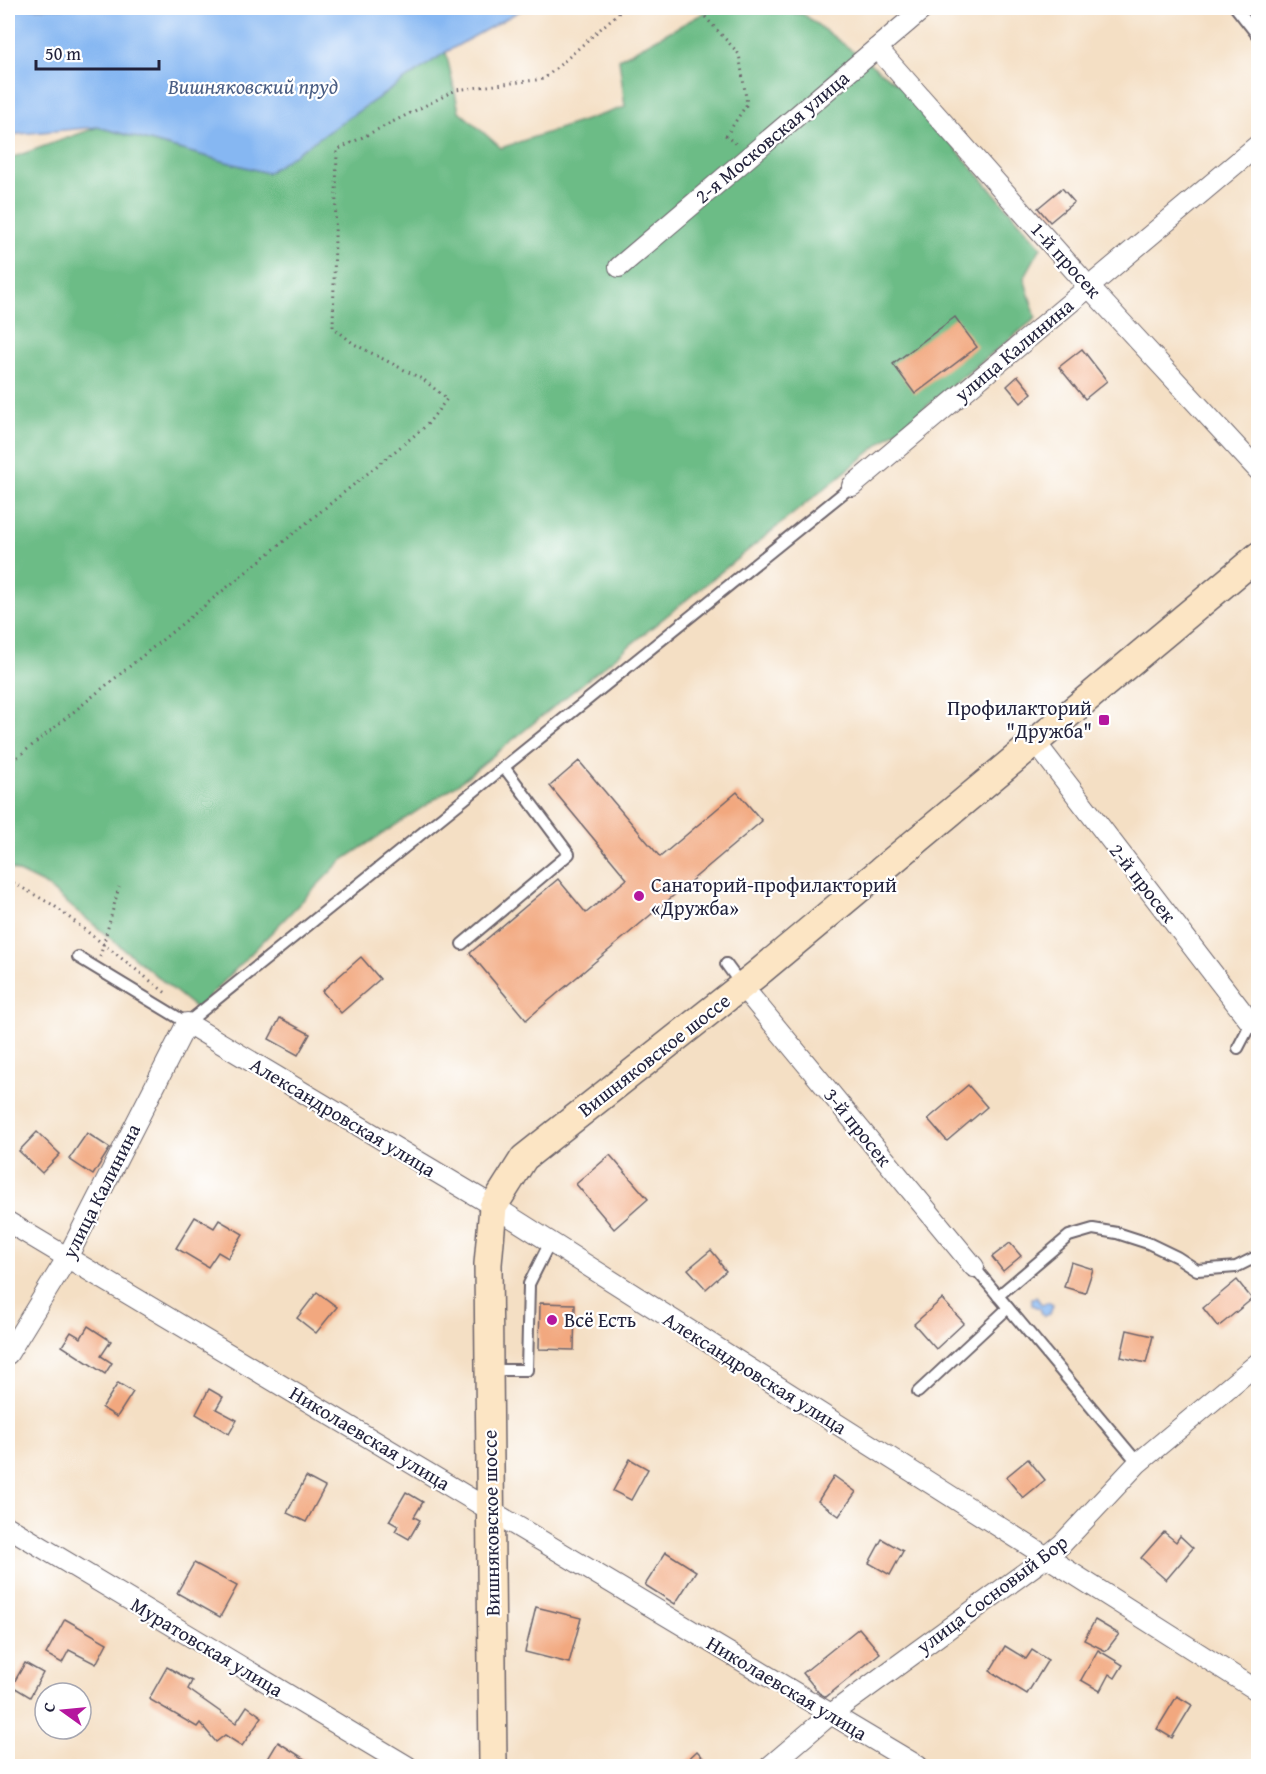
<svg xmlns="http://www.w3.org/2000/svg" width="1266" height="1774" viewBox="0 0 1266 1774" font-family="'Gentium Book Plus',serif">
	<rect width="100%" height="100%" fill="#fff"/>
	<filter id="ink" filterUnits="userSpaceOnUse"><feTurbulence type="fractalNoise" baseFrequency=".0167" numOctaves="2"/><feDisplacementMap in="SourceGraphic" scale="12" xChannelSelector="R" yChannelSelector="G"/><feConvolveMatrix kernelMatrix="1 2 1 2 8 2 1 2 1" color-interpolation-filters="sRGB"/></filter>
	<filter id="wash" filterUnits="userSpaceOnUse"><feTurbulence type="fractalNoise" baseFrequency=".008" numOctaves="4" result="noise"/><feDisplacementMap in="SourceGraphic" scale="24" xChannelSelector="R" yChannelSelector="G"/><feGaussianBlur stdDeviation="1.35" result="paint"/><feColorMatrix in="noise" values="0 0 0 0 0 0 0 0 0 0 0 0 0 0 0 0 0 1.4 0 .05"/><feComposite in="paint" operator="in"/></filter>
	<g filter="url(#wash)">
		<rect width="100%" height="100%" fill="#f4dfc4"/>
		<path fill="#6cbc86" stroke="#476f60" stroke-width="1.5" d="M713,8L803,14L904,89L1041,247L1024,278L1036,318L458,784L341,861L197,1009L45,885L8,867V159L98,127L267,173L446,52L459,111L501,148L625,107L619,59Z"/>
		<g fill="#86b7f2" stroke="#546c96" stroke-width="1.5">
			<path d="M8,8H525L446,52L267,173L98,127L8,135Z"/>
			<path d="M1036,1297L1042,1305L1048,1302L1053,1305L1050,1314L1044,1316L1040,1312V1309L1032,1305V1298Z"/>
		</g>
		<g id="blocks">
			<g fill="#f2a87f">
				<path d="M1062,188L1074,202L1050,222L1038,208Z"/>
				<path d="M955,317L977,347L915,394L893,364Z"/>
				<path d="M1082,349L1107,381L1085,399L1059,367Z"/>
				<path d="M1018,376L1032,393L1021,403L1007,386Z"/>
				<path d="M579,761L660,857L737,792L762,821L526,1020L470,953L558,879L586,913L627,879L550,786Z"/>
				<path d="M361,957L380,979L341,1013L322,991Z"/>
				<path d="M280,1018L310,1034L298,1055L269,1039Z"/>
				<path d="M968,1085L987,1107L947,1141L928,1119Z"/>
				<path d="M37,1132L60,1154L42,1173L19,1151Z"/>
				<path d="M87,1133L110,1148L93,1175L69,1159Z"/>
				<path d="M610,1155L648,1199L614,1229L576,1184Z"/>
				<path d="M195,1217L214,1228L219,1220L243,1234L228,1258L218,1252L208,1267L176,1248Z"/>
				<path d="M1010,1243L1021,1256L1003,1271L992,1257Z"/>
				<path d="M711,1250L720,1261L719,1262L726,1271L706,1289L688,1269Z"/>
				<path d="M1071,1262L1093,1269L1085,1293L1064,1287Z"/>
				<path d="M1237,1280L1252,1299L1218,1327L1203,1308Z"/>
				<path d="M317,1292L337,1307L316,1333L297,1318Z"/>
				<path d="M942,1299L964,1323L936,1349L914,1324Z"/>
				<path d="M540,1303L575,1304L574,1350L539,1349Z"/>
				<path d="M88,1326L111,1341L101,1356L112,1363L105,1374L62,1346L71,1332L81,1338Z"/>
				<path d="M1127,1330L1153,1336L1146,1363L1121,1357Z"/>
				<path d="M118,1383L133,1392L117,1417L102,1408Z"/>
				<path d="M209,1389L223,1397L216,1409L237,1420L229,1434L196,1414Z"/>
				<path d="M630,1459L648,1469L631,1500L613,1491Z"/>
				<path d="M1028,1459L1045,1480L1023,1498L1006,1477Z"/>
				<path d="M834,1476L856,1492L839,1516L818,1501Z"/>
				<path d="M306,1477L325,1487L306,1522L287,1513Z"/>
				<path d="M406,1492L423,1502L414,1517L420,1520L409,1539L395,1531L398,1526L389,1521Z"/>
				<path d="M1164,1532L1176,1542L1180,1536L1193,1548L1166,1580L1141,1558Z"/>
				<path d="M882,1539L903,1551L890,1575L869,1563Z"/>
				<path d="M666,1552L696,1571L675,1604L645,1585Z"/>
				<path d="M194,1563L237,1586L220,1617L177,1593Z"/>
				<path d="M536,1607L581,1618L569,1663L525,1652Z"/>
				<path d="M65,1619L107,1643L96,1664L69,1650L62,1663L46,1654Z"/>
				<path d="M1095,1620L1119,1634L1106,1651L1084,1640Z"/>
				<path d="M859,1628L880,1653L826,1697L819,1693L803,1673Z"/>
				<path d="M1005,1646L1026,1659L1032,1650L1048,1660L1027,1694L990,1671Z"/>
				<path d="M1098,1650L1123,1665L1115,1678L1109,1674L1100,1691L1081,1680Z"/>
				<path d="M25,1663L43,1673L30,1697L12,1686Z"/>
				<path d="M167,1667L192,1681L188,1689L236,1723L247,1706L262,1717L242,1746L225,1735L216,1742L200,1723L197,1727L149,1699Z"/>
				<path d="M1177,1696L1192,1705L1172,1738L1157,1729Z"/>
				<path d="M278,1742L317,1767H263Z"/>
				<path d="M697,1751L712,1767H680Z"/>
			</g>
		</g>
	</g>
	<g filter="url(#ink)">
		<use href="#blocks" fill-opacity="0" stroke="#6c646b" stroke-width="1.5"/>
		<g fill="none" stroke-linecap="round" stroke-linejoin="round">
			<defs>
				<g id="lane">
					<path d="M1236,8L1258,36"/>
					<path d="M462,944L569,854L504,767"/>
					<path d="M78,957L187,1023L852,486"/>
					<path d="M726,964L742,986"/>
					<path d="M1238,1048L1251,1023L1255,1021"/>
					<path d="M974,1267L1138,1463"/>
					<path d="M998,1296L1069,1236L1093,1229L1117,1233L1148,1243L1177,1257L1197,1270L1236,1267L1258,1256"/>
					<path d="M490,1370H527L529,1284L550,1242"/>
					<path d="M918,1392L1008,1308"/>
				</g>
				<g id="street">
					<path d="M877,48L1089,287L1258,470"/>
					<path d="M619,267L924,8"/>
					<path d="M852,486L1258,145"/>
					<path d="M1036,743L1251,1023"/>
					<path d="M742,986L974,1267"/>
					<path d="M8,1222L918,1766"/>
					<path d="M8,1354L67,1258L187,1023L503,1212L1258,1691"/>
					<path d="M8,1527L407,1766"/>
					<path d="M770,1766L831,1714L1045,1558L1062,1544L1138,1463L1258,1363"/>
				</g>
				<path id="secondary" d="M493,1766L488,1264L493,1207L524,1158L757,974L1258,556"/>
			</defs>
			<use href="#lane" stroke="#6c646b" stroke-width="14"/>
			<use href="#street" stroke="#6c646b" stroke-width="22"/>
			<use href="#secondary" stroke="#6c646b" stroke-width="30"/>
			<g stroke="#6c646b" stroke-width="3" stroke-dasharray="1.5 4.5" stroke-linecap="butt">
				<path d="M697,8L739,54L747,104L726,136L737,145"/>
				<path d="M8,765L426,426L447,399L424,380L354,344L333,327L337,150L456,90L544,79L624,8"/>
				<path d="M8,880L53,905L166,993"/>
				<path d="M100,957L119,887"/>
			</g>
			<use href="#lane" stroke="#fff" stroke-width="10"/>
			<use href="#street" stroke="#fff" stroke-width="20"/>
			<use href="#secondary" stroke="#fce5c4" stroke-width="27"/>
		</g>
	</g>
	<g fill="#b5179e" stroke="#fff" stroke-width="2">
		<rect x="1098" y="714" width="12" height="12" rx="3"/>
		<circle cx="639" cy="896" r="6"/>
		<circle cx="552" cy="1320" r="6"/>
	</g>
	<g text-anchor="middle" stroke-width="4.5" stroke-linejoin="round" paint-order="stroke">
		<g font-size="20" fill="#22223b" stroke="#fff">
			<text transform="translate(772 137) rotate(-40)" y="7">2-я Московская улица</text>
			<text transform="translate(1066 260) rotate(48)" y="7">1-й просек</text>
			<text transform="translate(1014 350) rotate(-40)" y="7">улица Калинина</text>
			<text transform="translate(1143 883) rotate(52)" y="7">2-й просек</text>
			<text transform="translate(654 1055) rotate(-38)" y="7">Вишняковское шоссе</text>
			<text transform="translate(343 1117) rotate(31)" y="7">Александровская улица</text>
			<text transform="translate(858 1127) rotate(51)" y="7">3-й просек</text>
			<text transform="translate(101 1191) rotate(-63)" y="7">улица Калинина</text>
			<text transform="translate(755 1373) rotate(32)" y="7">Александровская улица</text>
			<text transform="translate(370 1438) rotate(31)" y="7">Николаевская улица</text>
			<text transform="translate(491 1523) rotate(-91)" y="7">Вишняковское шоссе</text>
			<text transform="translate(992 1594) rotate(-37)" y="7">улица Сосновый Бор</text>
			<text transform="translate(207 1647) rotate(31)" y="7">Муратовская улица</text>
			<text transform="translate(787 1688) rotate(31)" y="7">Николаевская улица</text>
		</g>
		<g font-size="20" fill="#22223b" stroke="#fff" text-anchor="start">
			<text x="1092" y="715" text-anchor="end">Профилакторий<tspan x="1092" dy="23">"Дружба"</tspan></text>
			<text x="651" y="892">Санаторий-профилакторий<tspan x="651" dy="23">«Дружба»</tspan></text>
			<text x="564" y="1327">Всё Есть</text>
		</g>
		<g font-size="21" font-style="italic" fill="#4a5e84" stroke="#fff">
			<text x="253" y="94">Вишняковский пруд</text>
		</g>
	</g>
	<rect width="1266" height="1774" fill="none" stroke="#fff" stroke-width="30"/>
	<g transform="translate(63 1711) rotate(285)"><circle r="28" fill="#ffffff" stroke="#a7a7b1" stroke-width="1.5"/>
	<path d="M0-4.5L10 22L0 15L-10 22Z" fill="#b5179e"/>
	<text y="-9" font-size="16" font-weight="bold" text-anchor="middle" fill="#22223b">С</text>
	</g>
	<path d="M36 60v9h123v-9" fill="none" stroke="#22223b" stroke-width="3"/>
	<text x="45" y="60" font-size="18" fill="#22223b" stroke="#ffffff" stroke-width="4.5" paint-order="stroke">50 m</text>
</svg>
